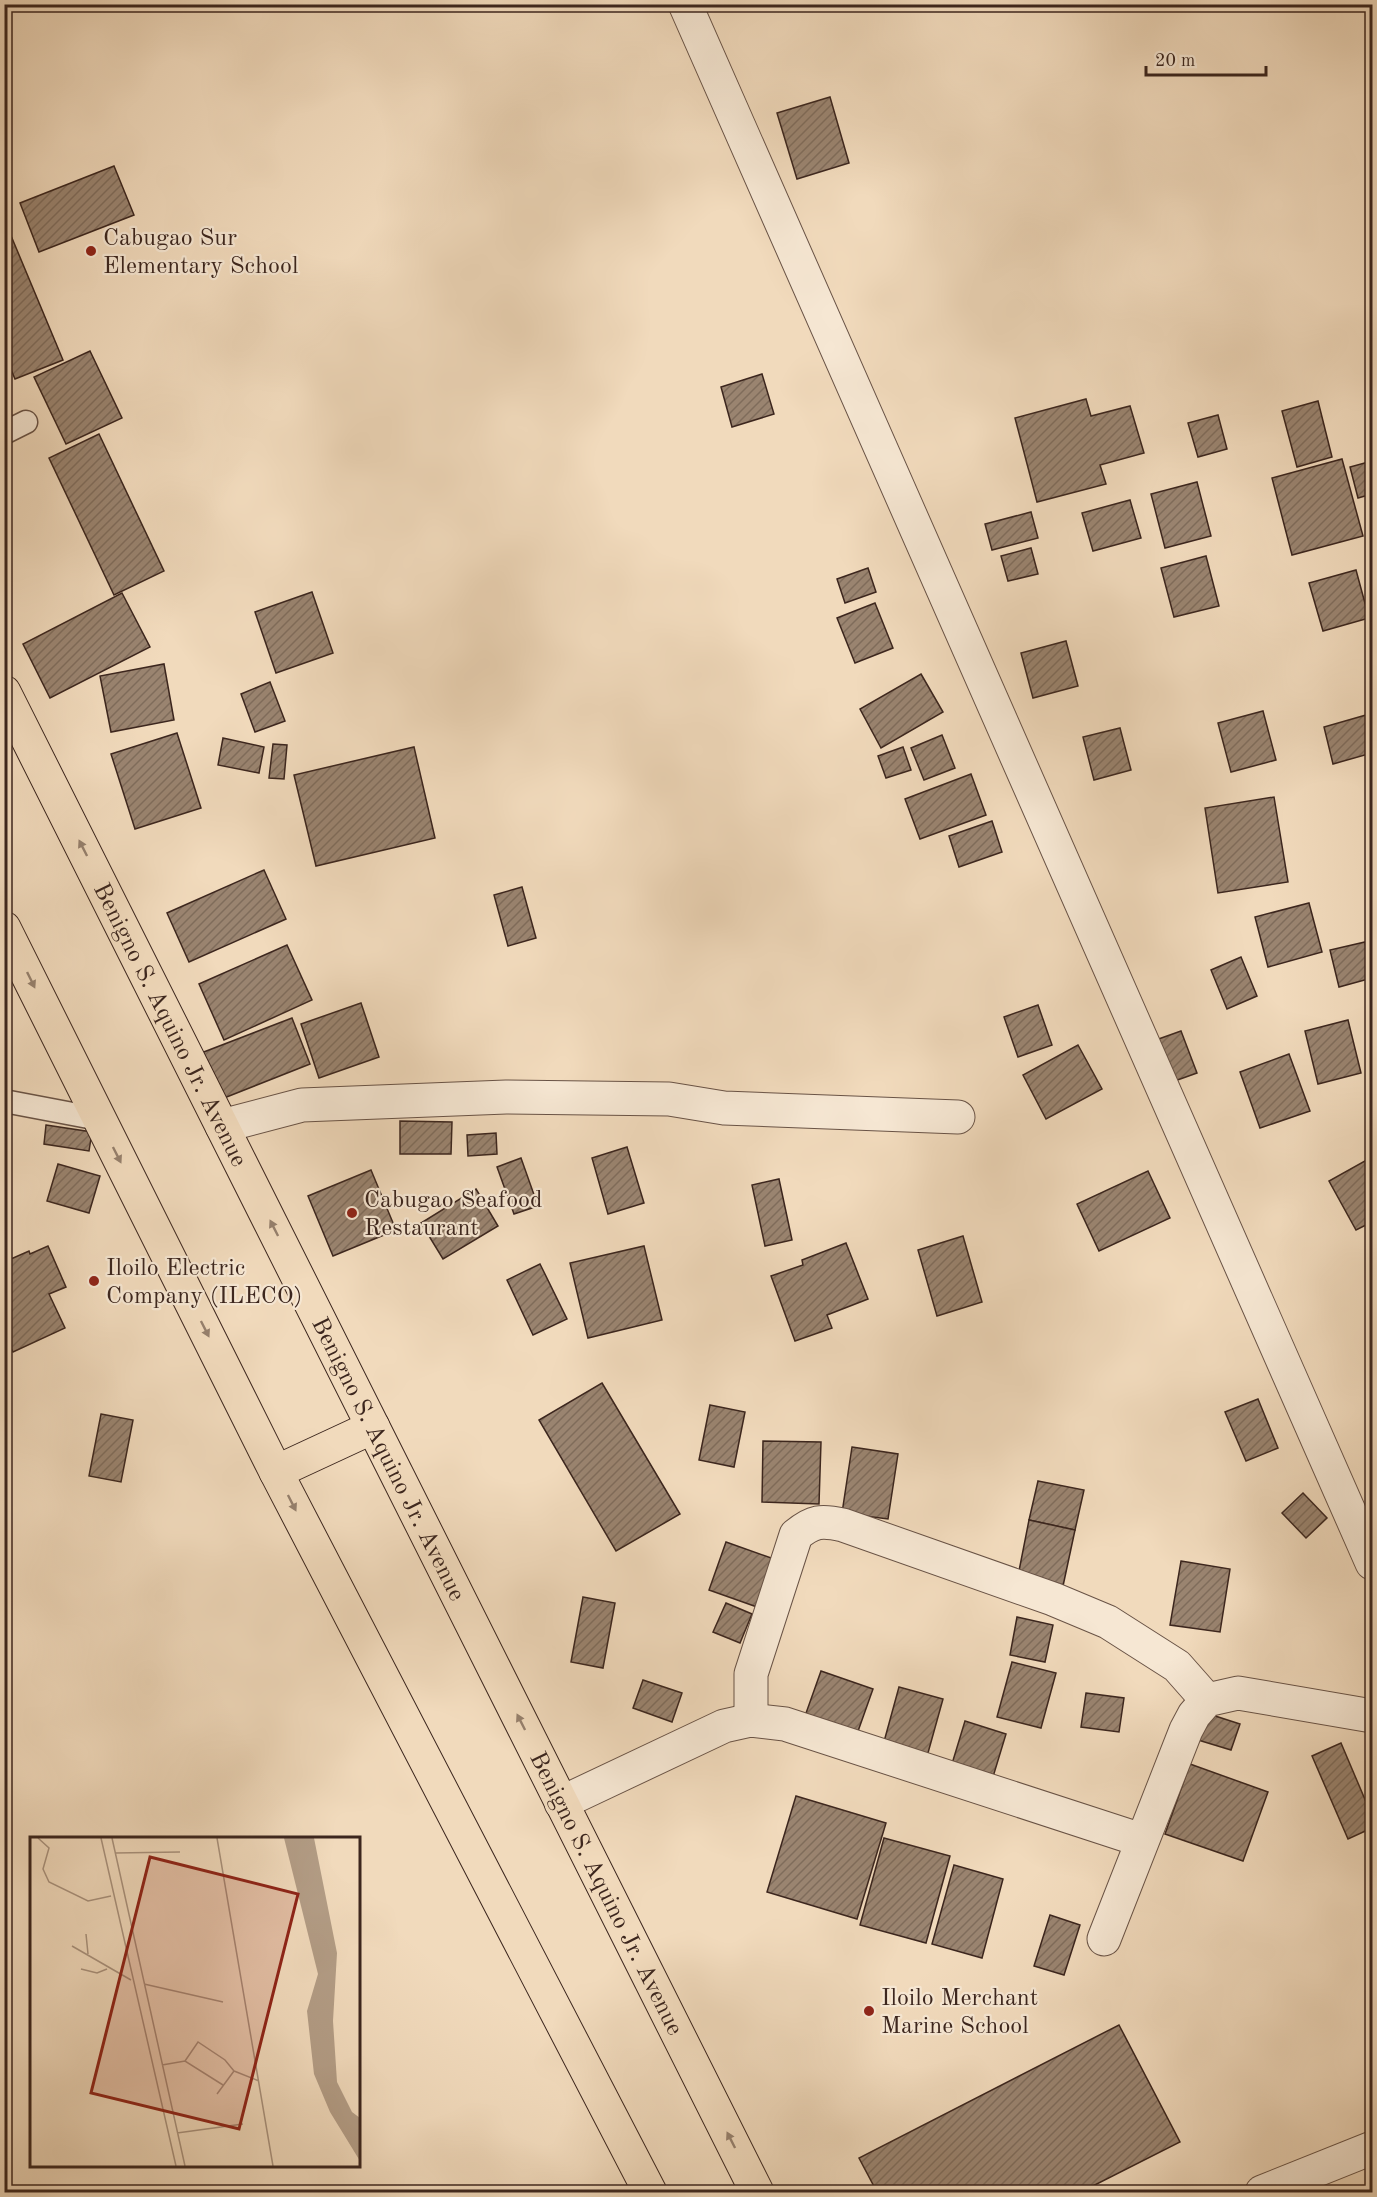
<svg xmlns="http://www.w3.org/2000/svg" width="1377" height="2197" viewBox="0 0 1377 2197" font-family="'Old Standard TT',serif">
	<defs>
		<pattern id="building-hatch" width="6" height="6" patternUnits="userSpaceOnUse" patternTransform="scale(1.5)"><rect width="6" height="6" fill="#9a8470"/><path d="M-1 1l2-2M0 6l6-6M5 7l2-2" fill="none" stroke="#7f6c5b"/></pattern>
	</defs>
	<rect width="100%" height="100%" fill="#f1dabc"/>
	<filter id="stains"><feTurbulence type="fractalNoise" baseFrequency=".00333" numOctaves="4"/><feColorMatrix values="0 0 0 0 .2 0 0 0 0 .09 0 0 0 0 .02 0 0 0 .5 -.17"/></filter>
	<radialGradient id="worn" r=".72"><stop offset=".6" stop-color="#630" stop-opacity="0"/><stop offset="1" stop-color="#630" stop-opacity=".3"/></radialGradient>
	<g fill="url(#building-hatch)" stroke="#3c261e" stroke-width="1.5">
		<path d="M830,97L849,163L797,179L777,113Z"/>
		<path d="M114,166L134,215L39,252L20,203Z"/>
		<path d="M4,219L63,360L15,379L4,353Z"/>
		<path d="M90,351L122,418L66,444L34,377Z"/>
		<path d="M762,374L774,414L732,427L721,387Z"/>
		<path d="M1086,399L1091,416L1130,406L1144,453L1100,465L1106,484L1037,502L1015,418Z"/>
		<path d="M1318,401L1332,457L1297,467L1282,411Z"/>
		<path d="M1218,415L1227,449L1198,457L1188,423Z"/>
		<path d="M99,434L164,571L114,595L49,458Z"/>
		<path d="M1342,459L1363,536L1292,555L1272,478Z"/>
		<path d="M1372,461V494L1358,498L1350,467Z"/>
		<path d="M1197,482L1211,536L1165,548L1151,494Z"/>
		<path d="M1130,500L1141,538L1093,551L1082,513Z"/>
		<path d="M1031,512L1038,538L992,550L985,524Z"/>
		<path d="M1031,548L1038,574L1008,581L1001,556Z"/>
		<path d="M1206,556L1219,606L1174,617L1161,568Z"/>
		<path d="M868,568L876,592L845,603L837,579Z"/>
		<path d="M1356,570L1369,618L1323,631L1309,583Z"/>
		<path d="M312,592L333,653L276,673L255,612Z"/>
		<path d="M122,593L150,647L50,698L23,644Z"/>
		<path d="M875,603L893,648L855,663L837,618Z"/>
		<path d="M1066,641L1078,686L1033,698L1021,653Z"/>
		<path d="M164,664L174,720L111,732L100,676Z"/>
		<path d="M921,674L943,712L881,748L860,709Z"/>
		<path d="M270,682L285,721L255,732L241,694Z"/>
		<path d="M1263,711L1276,760L1231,772L1218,723Z"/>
		<path d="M1366,715L1372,740V753L1333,764L1324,727Z"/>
		<path d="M1120,728L1131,770L1094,780L1083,737Z"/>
		<path d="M177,733L201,808L135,829L111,754Z"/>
		<path d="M942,735L955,768L924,780L911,748Z"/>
		<path d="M223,738L264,747L259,773L218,765Z"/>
		<path d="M273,744L287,745L284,779L269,778Z"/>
		<path d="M414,747L435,838L316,866L294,775Z"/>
		<path d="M903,747L911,770L886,778L878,756Z"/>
		<path d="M971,774L986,815L920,839L905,799Z"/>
		<path d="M1274,797L1288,882L1218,893L1205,808Z"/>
		<path d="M992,821L1002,852L959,867L949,836Z"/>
		<path d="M264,870L286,919L189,962L167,913Z"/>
		<path d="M522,887L536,938L508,946L494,895Z"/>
		<path d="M1309,903L1322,952L1268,967L1255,917Z"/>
		<path d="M1365,942L1372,978L1339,987L1330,950Z"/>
		<path d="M287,945L312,1000L224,1040L199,984Z"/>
		<path d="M1241,957L1257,996L1227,1009L1211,970Z"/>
		<path d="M361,1003L379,1057L319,1078L301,1024Z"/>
		<path d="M1038,1005L1052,1045L1018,1057L1004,1017Z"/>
		<path d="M292,1018L310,1064L214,1102L196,1055Z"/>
		<path d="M1348,1020L1361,1073L1318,1084L1305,1031Z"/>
		<path d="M1181,1031L1197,1073L1169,1083L1153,1041Z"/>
		<path d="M1078,1045L1102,1089L1046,1119L1023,1075Z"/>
		<path d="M1289,1054L1310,1111L1260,1128L1240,1072Z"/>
		<path d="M400,1121L452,1122L451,1154H400Z"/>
		<path d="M46,1125L92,1132L89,1151L44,1144Z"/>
		<path d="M496,1133L497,1154L468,1156L467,1135Z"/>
		<path d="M627,1147L644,1203L608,1214L592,1158Z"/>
		<path d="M1372,1157V1222L1356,1230L1329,1181Z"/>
		<path d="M521,1158L538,1206L514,1214L497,1167Z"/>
		<path d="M58,1164L100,1176L89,1213L47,1201Z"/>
		<path d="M371,1170L396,1230L333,1256L308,1196Z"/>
		<path d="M1148,1171L1170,1218L1099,1251L1077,1204Z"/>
		<path d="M779,1179L792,1240L765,1246L752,1185Z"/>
		<path d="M476,1189L498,1226L443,1259L421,1223Z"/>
		<path d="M963,1236L982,1302L937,1316L918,1250Z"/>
		<path d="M846,1243L868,1299L827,1315L832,1328L795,1341L771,1276L803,1265L802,1260Z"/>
		<path d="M48,1246L66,1287L49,1294L65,1328L13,1352L4,1334V1262L29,1251L30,1254Z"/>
		<path d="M644,1246L662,1320L588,1338L570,1263Z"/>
		<path d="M540,1264L567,1319L533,1335L507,1280Z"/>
		<path d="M602,1383L680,1514L616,1551L539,1420Z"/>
		<path d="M1258,1399L1278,1448L1246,1461L1225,1412Z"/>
		<path d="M710,1405L745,1412L734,1467L699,1460Z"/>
		<path d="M101,1414L133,1420L121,1482L89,1476Z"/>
		<path d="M763,1441L821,1442L819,1504L762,1502Z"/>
		<path d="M852,1447L898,1454L888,1519L842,1513Z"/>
		<path d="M1038,1481L1084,1490L1075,1530L1029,1520Z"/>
		<path d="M1303,1493L1327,1518L1306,1538L1282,1513Z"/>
		<path d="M1029,1520L1075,1530L1063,1586L1018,1576Z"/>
		<path d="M726,1542L774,1559L757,1607L709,1590Z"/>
		<path d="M1181,1561L1230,1569L1220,1632L1170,1625Z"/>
		<path d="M583,1597L615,1603L603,1668L571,1662Z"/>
		<path d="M726,1603L752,1614L740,1643L713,1632Z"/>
		<path d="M1017,1617L1053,1625L1045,1662L1010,1655Z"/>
		<path d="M1012,1662L1056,1673L1041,1728L997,1717Z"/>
		<path d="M821,1671L873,1689L857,1734L805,1716Z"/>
		<path d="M643,1680L682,1693L672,1722L633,1708Z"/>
		<path d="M899,1687L943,1699L926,1760L882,1749Z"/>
		<path d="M1086,1693L1124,1698L1119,1732L1081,1727Z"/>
		<path d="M1206,1713L1240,1724L1231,1750L1198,1740Z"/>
		<path d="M965,1721L1006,1734L989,1790L948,1777Z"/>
		<path d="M1341,1743L1372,1816V1828L1348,1839L1312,1756Z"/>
		<path d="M1190,1764L1268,1792L1243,1861L1165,1834Z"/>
		<path d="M796,1796L886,1823L857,1919L767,1892Z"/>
		<path d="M884,1838L950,1856L926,1943L860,1925Z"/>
		<path d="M954,1865L1003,1879L982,1958L932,1944Z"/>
		<path d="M1050,1915L1080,1925L1064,1975L1034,1966Z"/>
		<path d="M1119,2025L1180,2142L1081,2192H877L859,2158Z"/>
	</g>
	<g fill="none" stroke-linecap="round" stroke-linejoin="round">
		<defs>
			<g id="lane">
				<path d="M4,433L26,422"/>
				<path d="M4,1101L99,1119"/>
			</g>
			<g id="street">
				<path d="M685,4L1372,1563"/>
				<path d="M222,1126L302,1105L506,1097L669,1099L724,1108L958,1117"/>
				<path d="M751,1720V1674L796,1535C813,1521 821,1520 843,1525L1053,1599L1108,1622L1177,1666L1207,1700"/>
				<path d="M561,1803L724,1726L751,1720L785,1724L1141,1840"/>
				<path d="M1104,1939L1186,1730L1194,1715L1207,1700L1238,1693L1372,1716"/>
				<path d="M1262,2192L1372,2148"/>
			</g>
			<g id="primary">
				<path id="s1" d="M4,692L757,2192"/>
				<path d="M4,928L276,1472L650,2192"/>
				<path d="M276,1472L373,1427"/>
			</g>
		</defs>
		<use href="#lane" stroke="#695346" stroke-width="25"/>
		<use href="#street" stroke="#695346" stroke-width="35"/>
		<use href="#primary" stroke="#3c261e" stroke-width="35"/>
		<use href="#lane" stroke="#f6e7d3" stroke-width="22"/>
		<use href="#street" stroke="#f6e7d3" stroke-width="33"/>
		<use href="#primary" stroke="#f1dabc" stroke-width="33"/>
	</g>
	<defs><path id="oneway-solid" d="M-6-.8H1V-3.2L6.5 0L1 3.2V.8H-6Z" transform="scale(1.5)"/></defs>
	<g fill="#96806d">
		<use href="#oneway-solid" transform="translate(83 848) rotate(-117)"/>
		<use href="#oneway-solid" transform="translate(31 980) rotate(64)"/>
		<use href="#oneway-solid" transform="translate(117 1155) rotate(63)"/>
		<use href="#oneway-solid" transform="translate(274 1228) rotate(-117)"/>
		<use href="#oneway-solid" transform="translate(205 1329) rotate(63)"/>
		<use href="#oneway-solid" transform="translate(292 1503) rotate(63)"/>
		<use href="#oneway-solid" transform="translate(521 1722) rotate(-117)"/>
		<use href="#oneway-solid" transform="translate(731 2140) rotate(-117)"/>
	</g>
	<g fill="#8f2418" stroke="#f6e7d3" stroke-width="2">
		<circle cx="91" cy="251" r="6"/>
		<circle cx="352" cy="1213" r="6"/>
		<circle cx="94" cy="1281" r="6"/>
		<circle cx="869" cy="2011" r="6"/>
	</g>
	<g text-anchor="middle" stroke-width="4.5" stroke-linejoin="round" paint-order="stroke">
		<g font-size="24" fill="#3c261e" stroke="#f6e7d3" text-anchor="start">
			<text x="103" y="245">Cabugao Sur<tspan x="103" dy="28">Elementary School</tspan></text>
			<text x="364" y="1207">Cabugao Seafood<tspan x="364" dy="28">Restaurant</tspan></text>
			<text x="106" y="1275">Iloilo Electric<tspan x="106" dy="28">Company (ILECO)</tspan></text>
			<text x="881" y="2005">Iloilo Merchant<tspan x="881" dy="28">Marine School</tspan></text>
		</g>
		<g font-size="24" fill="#3c261e" stroke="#f6e7d3">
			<text dy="8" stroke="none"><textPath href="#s1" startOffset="372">Benigno S. Aquino Jr. Avenue</textPath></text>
			<text dy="8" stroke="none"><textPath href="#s1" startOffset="858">Benigno S. Aquino Jr. Avenue</textPath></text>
			<text dy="8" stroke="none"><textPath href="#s1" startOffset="1344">Benigno S. Aquino Jr. Avenue</textPath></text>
		</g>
	</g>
	<g transform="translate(30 1837)">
		<rect width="330" height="330" fill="#f1dabc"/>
		<path d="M254,1H284L307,116L303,184L307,245L322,275L330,281V324L300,275L284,237L277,174L288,137Z" fill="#b39d86"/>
		<path fill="none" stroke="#a9927d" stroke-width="1.5" d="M8,1L19,11L13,32L19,45L58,64L81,59M71,1L146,329M82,1L155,329M187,1L243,329M85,16L150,15M56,97L58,117M42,109L101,143M51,132L67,136L77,132M114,147L193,165M155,224L168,205L195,223L204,234M132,228L155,224L193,248M187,257L204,234L229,244M147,296L213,287"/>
		<path fill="#8f2418" fill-opacity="0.15" stroke="#8f2418" stroke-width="3" d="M120,20L268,57L209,292L61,256Z"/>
		<rect width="330" height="330" fill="none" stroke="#3c261e" stroke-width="3"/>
	</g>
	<rect width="1377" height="2197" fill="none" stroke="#f1dabc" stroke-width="24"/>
	<rect x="6" y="6" width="1365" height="2185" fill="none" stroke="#3c261e" stroke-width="3"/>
	<rect x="12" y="12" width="1353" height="2173" fill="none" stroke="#3c261e" stroke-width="1.5"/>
	<path d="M1146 66v9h120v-9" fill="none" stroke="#3c261e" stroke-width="3"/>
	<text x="1155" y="66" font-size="18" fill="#3c261e" stroke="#f6e7d3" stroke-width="4.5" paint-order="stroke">20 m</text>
	<rect width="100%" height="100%" filter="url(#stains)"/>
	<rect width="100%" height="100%" fill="url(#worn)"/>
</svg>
